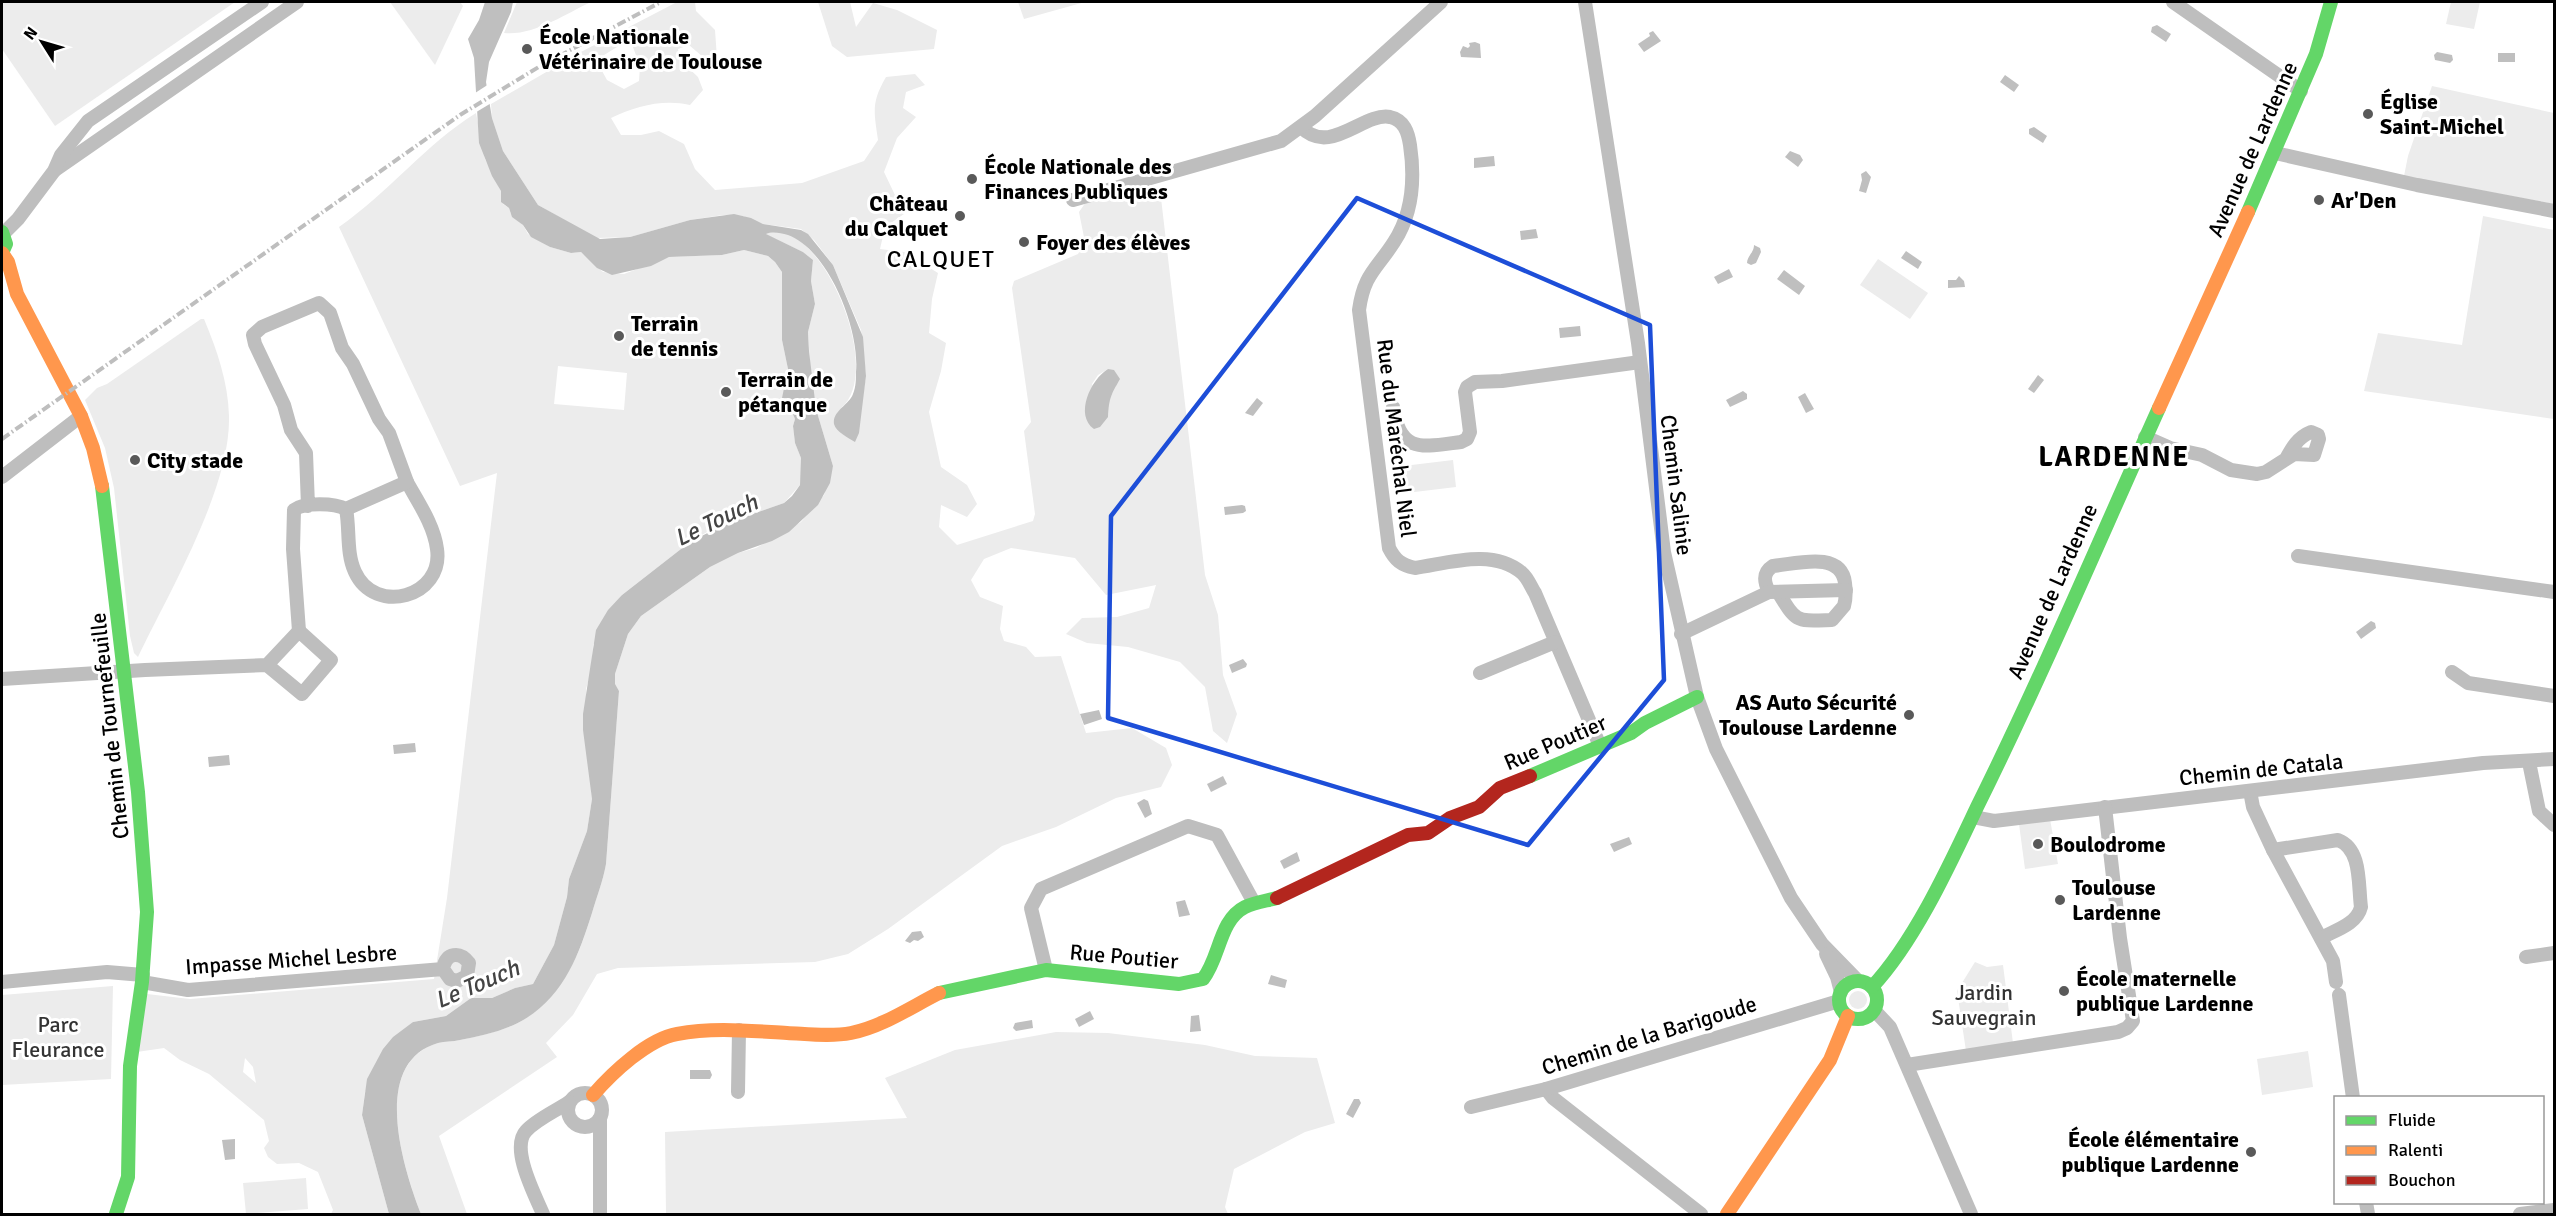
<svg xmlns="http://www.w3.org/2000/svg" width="2556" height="1216" viewBox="0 0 2556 1216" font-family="Signika,sans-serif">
	<rect width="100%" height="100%" fill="#fff"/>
	<g fill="#ececec" fill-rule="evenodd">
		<path d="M2,2H235L55,126L2,49Z"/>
		<path d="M390,2H460L463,6L435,65Z"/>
		<path d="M517,2H591C565,14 534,36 504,33Z"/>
		<path d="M677,2H695L696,11L715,30L717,58L703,57L689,45L678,49L680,60L698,77L703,90L690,105C663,99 636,106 611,118L621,135H641L659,131L684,144L695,169L715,190L802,183L864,161L878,140C874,111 871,103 886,77L915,74L925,85L906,92L903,108L916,117L897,138L884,172L904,214L885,227L880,249L904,252L938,273L932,299L929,333L946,343L941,371L929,412L941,467L967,485L977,504L967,517L941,505L939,527L957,545L1033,521L1035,514L1024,431L1031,422L1012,288L1014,281L1078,254L1085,242L1079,212L1086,202L1143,187L1161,198L1205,575L1218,615L1223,675L1237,714L1227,743L1213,731L1205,687L1180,662L1128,647L1087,643L1066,634L1082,618L1117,617L1149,608L1156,585L1106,595L1075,558L1011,548L984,559L971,580L980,597L1003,606L1000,629L1004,641L1026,647L1035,657L1061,656L1086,733L1132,728L1166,748L1172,765L1161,787L1116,798L1056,827L1002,846L888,929L848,954L815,962L618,968L597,974L573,1015L546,1043L557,1057L439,1136L467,1214H421C404,1169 369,1064 438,1043C445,1041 453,1042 460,1040C481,1036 508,1030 525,1019C533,1014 539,1006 545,1000C574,971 580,950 592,913C597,896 603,881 606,864L619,691L615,685V674L628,634L641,616L710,567L738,553L756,548L801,522L824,495L833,466L816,409L811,379L808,332L815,304L811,281L813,260L803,252L765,234C817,209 887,370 841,408L862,402L866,376L861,330L833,265L814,240L801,229L763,224L743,216L723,215L690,220L630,237L596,238L538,205L503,151L492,118L491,104L579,53ZM630,39L640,66L639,81L624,89L607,80L596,60ZM1108,369L1116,386L1108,402V417L1092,384L1098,375Z"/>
		<path d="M818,2H850L856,27L873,3L897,10L937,30L934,49L847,57L832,46Z"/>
		<path d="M1018,2H1085L1024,19Z"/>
		<path d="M2451,2H2480L2474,29L2446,24Z"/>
		<path d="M2432,86L2554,113V204L2404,176L2408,156Z"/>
		<path d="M476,113L485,159L501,191L503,204L509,208L511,214L523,225L528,234L550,247L571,253L581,252L603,272L624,274L669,257L722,255L744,250L768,256L775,262L782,272V340L788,369L786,379L795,419L793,426L795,443L801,458L802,473L800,485L784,503L727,523L707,532L690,542L622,595L593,645L592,668L586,689L592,799L587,831L569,879L567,897L554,945L533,984L515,988L492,998H471L446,1016L413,1022L365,1092L362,1115L389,1214H331L333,1210L318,1172L299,1163L277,1164L268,1157L264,1148L269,1141L264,1120L209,1074L180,1060L164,1048L137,1052L147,994L190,999L434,979L447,898L497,473L460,486L339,227C388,193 426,144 476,113ZM558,366L627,373L624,410L554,404ZM245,1058L253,1067L256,1083L243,1072Z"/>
		<path d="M2483,216L2554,230V419L2364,391L2378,333L2462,345Z"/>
		<path d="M1878,259L1928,293L1910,319L1860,285Z"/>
		<path d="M201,319H204C217,350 228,382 229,416C231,488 169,592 138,657L134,653L130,636L114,488L105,448L85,400L97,388L107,384Z"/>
		<path d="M1453,460L1456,487L1398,494L1395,467Z"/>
		<path d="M2050,819L2058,864L2025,869L2019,824Z"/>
		<path d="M1975,962L1987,967L2003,965L2013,1043L1966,1051L1957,991Z"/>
		<path d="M113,986L111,1079L2,1085V995Z"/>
		<circle cx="1858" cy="1000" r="9"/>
		<path d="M1056,1032L1108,1033L1205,1045L1255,1056L1317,1058L1335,1123L1305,1132L1234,1169L1225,1207L1228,1214H666L665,1132L907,1118L885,1078L955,1050Z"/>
		<path d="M2308,1051L2313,1087L2262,1095L2257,1059Z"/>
		<path d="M306,1178L308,1209L246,1214L243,1183Z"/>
	</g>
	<g fill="#bfbfbf">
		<path d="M485,2H513L511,12L489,62L486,82L492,118L503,151L538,205L600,239L630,237L690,220L734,214L751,218L763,224L801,230L808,234L833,265L863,337L866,376L859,433L855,442C849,438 836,432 834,424C832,411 849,405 853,394C856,387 856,379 856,372C860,330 829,250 788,235C780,233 773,231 766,234L803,252L813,260L811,281L815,304L808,332L809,351L816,409L833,466L830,483L818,505L789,532L772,541L738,553L710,567L641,616L628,634L615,674V684L619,691L606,864C603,881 597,896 592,913C579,954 565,994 525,1019C507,1030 482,1036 460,1040C453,1042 445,1041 438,1043C369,1063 404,1170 421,1214H389L362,1115L367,1079L383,1049L393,1037L413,1022L446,1016L471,998H492L515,988L533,984L554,945L567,897L569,879L587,831L592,799L583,730V714L596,630L608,610L622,595L690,542L727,523L784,503L792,496L800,485L801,458L795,443L793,426L795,419L791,409L782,398L788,369L782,340V272L775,262L768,256L744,250L722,255L669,257L651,266L612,275L597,268L581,252L571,253L550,247L531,237L523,225L512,217L509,208L501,202V191L492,176L479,143L474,58L468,39L479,20Z"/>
		<path d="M2157,25L2171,34L2166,42L2151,32L2152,27Z"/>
		<path d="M1653,31L1661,41L1644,52L1638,44L1650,36L1649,33Z"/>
		<path d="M1475,42L1480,44L1481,58L1461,57L1460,52L1463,46L1468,48L1470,46L1469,43Z"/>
		<path d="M2437,52L2452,55L2453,60L2450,63L2435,60L2434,55Z"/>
		<rect x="2498" y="53" width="17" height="9"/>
		<path d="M2005,75L2019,85L2014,92L2000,82Z"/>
		<path d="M2034,127L2047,136L2043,143L2029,134V129Z"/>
		<path d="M1790,151L1800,155L1803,160L1798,167L1785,157Z"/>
		<path d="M1494,156L1495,166L1474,168V158Z"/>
		<path d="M1866,171L1871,177L1866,193L1859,191L1862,180L1861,174Z"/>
		<path d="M1536,229L1538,238L1521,240L1520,231Z"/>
		<path d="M1754,245L1760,248L1761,252L1756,263L1751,265L1747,263C1747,256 1754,253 1754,245Z"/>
		<path d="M1906,251L1922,262L1918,269L1901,258Z"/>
		<path d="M1729,269L1733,277L1718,284L1714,277Z"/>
		<path d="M1784,270L1805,286L1799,295L1777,279Z"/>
		<path d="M1959,276L1964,281L1965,287L1948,288V280H1956Z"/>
		<path d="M1580,326L1581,336L1560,338L1559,328Z"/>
		<path d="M1108,369L1114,370L1120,379C1111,395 1109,398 1108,417L1100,427L1094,429C1074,415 1091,379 1108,369Z"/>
		<path d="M2038,375L2044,380L2034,393L2028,389Z"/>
		<path d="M1743,391L1747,394V399L1730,407L1726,400Z"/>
		<path d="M1805,393L1814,409L1806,413L1798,397Z"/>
		<path d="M1257,398L1263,403L1253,416L1245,413Z"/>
		<path d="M1242,505L1245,506L1246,511L1243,513L1225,515L1224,507Z"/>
		<path d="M2371,621L2375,623L2376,628L2361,639L2356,632Z"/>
		<path d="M1243,659L1247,664L1246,667L1232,673L1229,665Z"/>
		<path d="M1099,710L1102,719L1084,725L1080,714Z"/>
		<path d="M415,743L416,752L394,754L393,745Z"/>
		<path d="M229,755L230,765L209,767L208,757Z"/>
		<path d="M1223,776L1227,784L1211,792L1207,784Z"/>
		<path d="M1144,799L1148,801L1152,814L1145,818L1137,803Z"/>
		<path d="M1629,837L1632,844L1614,852L1610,844Z"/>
		<path d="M1297,852L1300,861L1284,869L1280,861Z"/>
		<path d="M1185,900L1190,915L1179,917L1176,902Z"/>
		<path d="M921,931L924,937L918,941L914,940L910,943L905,941L912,932Z"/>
		<path d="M1271,975L1287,980L1285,988L1268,984Z"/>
		<path d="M1090,1011L1094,1019L1079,1027L1075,1019Z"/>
		<path d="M1199,1015L1201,1031L1190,1032L1191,1016Z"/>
		<path d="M1032,1020L1033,1028L1016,1031L1013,1028L1015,1023Z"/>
		<path d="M690,1070H710L712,1075L710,1079H690Z"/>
		<path d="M1354,1099H1359L1361,1103L1353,1118L1346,1114Z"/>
		<path d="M235,1139V1159L225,1160L222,1140Z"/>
	</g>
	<path fill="#fff" d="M489,84L493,102L473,114L472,95Z"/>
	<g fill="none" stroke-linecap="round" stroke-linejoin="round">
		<g stroke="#bebebe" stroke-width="14">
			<path d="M1585,2L1638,343L1664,552L1697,697L1716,749L1791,898L1822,944L1858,981"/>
			<path d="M2173,2L2301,91"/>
			<path d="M1301,127C1330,157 1363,112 1390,117C1404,120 1408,132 1410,145C1415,179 1413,213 1394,242C1376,270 1364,274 1359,310L1389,548C1395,560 1401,565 1415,568C1449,563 1493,548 1522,573C1528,578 1531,587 1535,593L1600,746"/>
			<path d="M2275,153L2417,185L2554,211"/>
			<path d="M55,170L297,2"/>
			<path d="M1073,200L1281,141L1315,116L1441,2"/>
			<path d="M3,234L18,219L54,171L61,155L88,121L262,2"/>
			<path d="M1393,407C1400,454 1422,447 1461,442L1467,439L1470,432L1465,392L1467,387L1475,382L1502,381L1640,362"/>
			<path d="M2145,437L2170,448L2202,455L2231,470L2257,474L2266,472L2294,454L2314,455L2319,439L2318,435L2311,432C2298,437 2292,448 2286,459"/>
			<path d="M2,477L81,416"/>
			<path d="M346,509C350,529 346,553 355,572C375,616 444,597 437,549C434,525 418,502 407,482"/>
			<path d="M2298,556L2554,592"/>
			<path d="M1769,592C1764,582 1762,573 1773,566C1796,564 1841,550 1845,583C1846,591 1846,599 1844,606L1832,620C1795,621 1797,623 1778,592"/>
			<path d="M299,631L293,549L294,510C304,502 335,503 346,509L407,482L389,433L379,419L353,364L342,348L330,313L319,303L262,327L253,335L255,344L284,405L291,430L306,453L308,506"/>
			<path d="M1681,634L1769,592L1846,590"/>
			<path d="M2452,672L2468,683L2554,696"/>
			<path d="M1480,673L1555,642"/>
			<path d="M2,679L145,670L267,665L302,694L331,660L299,631L267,665"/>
			<path d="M2529,762L2539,811L2554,825"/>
			<path d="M2250,791L2253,807L2273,850L2333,961L2336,982"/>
			<path d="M1973,817L1994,821L2483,763L2554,759"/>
			<path d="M2273,850L2338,840C2362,849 2358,885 2361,907C2357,924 2336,930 2321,938"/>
			<path d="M1826,954L1837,977L1841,992"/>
			<path d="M2526,957L2554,953"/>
			<path d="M1046,970L1031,908L1041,889L1188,826L1217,835L1253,901"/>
			<path d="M2,982L107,972L143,975"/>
			<path d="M142,982L188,990L443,969L450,979L457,981L467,976L469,963C460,951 446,952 443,969"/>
			<path d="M2339,995L2353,1098"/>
			<path d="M1874,1010L1890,1027L1971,1214"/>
			<path d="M1907,1065L2118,1032L2127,1028L2133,1021L2120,938L2105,807"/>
			<path d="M1546,1089L1553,1098L1701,1214"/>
			<path d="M738,1092L739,1030"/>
			<circle cx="585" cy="1110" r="17"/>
			<path d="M1471,1107L1546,1089L1839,1001"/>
			<path d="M600,1118V1214"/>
			<path d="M2366,1202L2368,1214"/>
			<path d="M543,1214C535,1195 510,1148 526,1131C537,1119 556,1111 569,1102"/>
			<path d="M2520,1214L2554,1210"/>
		</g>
		<g stroke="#63d668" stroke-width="14">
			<path d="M2248,212L2316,54L2331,2"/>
			<path d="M2,232L6,244L2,253"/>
			<path d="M102,486L138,792L147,912L142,982L130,1066L128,1177L116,1214"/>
			<path d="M1530,776L1631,733L1645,723L1697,697"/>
			<circle cx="1858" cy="1000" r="19"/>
			<path d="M1872,987C1915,941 1950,864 1977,807C2042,676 2099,541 2159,408"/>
			<path d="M939,993L1046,970L1179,984L1203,979C1220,958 1219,920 1245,907C1255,902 1266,901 1277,898"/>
		</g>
		<g stroke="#ff974d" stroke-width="14">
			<path d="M2,253L8,262L17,294L81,416L93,448L102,486"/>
			<path d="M2159,408L2248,212"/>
			<path d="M593,1095C612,1073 648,1039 677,1034C713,1027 751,1031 787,1033C808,1034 831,1037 851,1033C882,1027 911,1007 939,993"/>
			<path d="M1727,1214L1830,1060L1848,1016"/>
		</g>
		<path stroke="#b3261e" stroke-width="14" d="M1277,898L1408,835L1428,833L1450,818L1479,807L1500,788L1530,776"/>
		<path stroke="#bebebe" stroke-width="4" stroke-dasharray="9 3 1.5 3" stroke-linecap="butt" d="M2,439L460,115L542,65L661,2"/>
	</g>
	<path fill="none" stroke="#1d4ed8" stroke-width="4.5" stroke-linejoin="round" d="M1357,198L1650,325L1664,680L1528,845L1108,718L1111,516Z"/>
	<g fill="#595959" stroke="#fff" stroke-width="2">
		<circle cx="527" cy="49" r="6"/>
		<circle cx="2368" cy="114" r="6"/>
		<circle cx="972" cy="179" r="6"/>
		<circle cx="2319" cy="200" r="6"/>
		<circle cx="960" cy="216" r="6"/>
		<circle cx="1024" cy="242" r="6"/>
		<circle cx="619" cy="336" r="6"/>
		<circle cx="726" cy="392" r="6"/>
		<circle cx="135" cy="460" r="6"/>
		<circle cx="1909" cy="715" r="6"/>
		<circle cx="2038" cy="844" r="6"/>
		<circle cx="2060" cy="900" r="6"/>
		<circle cx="2064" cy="991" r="6"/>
		<circle cx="2251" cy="1152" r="6"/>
	</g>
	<g text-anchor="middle" stroke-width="6" stroke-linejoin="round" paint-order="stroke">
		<g font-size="22" font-weight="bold" fill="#000" stroke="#fff" text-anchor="start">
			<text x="539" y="44">École Nationale<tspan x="539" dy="25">Vétérinaire de Toulouse</tspan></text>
			<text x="2380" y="109">Église<tspan x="2380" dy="25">Saint-Michel</tspan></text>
			<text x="984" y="174">École Nationale des<tspan x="984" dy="25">Finances Publiques</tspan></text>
			<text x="2331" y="208">Ar'Den</text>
			<text x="948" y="211" text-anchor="end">Château<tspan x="948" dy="25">du Calquet</tspan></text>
			<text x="1036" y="250">Foyer des élèves</text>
			<text x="631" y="331">Terrain<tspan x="631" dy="25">de tennis</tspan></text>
			<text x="738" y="387">Terrain de<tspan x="738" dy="25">pétanque</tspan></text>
			<text x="147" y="468">City stade</text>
			<text x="1897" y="710" text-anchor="end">AS Auto Sécurité<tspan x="1897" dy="25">Toulouse Lardenne</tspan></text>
			<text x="2050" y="852">Boulodrome</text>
			<text x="2072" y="895">Toulouse<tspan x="2072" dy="25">Lardenne</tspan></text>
			<text x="2076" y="986">École maternelle<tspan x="2076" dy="25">publique Lardenne</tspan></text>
			<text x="2239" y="1147" text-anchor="end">École élémentaire<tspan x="2239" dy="25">publique Lardenne</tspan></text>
		</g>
		<g font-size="22" fill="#000" stroke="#fff">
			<text transform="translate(2252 149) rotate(-66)" y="8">Avenue de Lardenne</text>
			<text transform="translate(1397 438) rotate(83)" y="8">Rue du Maréchal Niel</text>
			<text transform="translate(1677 485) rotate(83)" y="8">Chemin Salinie</text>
			<text transform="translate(2052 591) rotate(-66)" y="8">Avenue de Lardenne</text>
			<text transform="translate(109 726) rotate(-96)" y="8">Chemin de Tournefeuille</text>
			<text transform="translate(1555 742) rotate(-23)" y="8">Rue Poutier</text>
			<text transform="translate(2261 769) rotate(-6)" y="8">Chemin de Catala</text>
			<text transform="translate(1124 956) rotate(5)" y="8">Rue Poutier</text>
			<text transform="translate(291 959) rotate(-4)" y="8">Impasse Michel Lesbre</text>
			<text transform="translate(1649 1035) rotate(-17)" y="8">Chemin de la Barigoude</text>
		</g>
		<g font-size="22" fill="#333" stroke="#fff">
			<text x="1984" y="1000">Jardin<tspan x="1984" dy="25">Sauvegrain</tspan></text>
			<text x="58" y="1032">Parc<tspan x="58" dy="25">Fleurance</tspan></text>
		</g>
		<g font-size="24" letter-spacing="1.5" fill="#000" stroke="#fff">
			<text x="941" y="267">CALQUET</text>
		</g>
		<g font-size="24" font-style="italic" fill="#444" stroke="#fff">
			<text transform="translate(716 520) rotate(-26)" y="8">Le Touch</text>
			<text transform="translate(477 984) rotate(-23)" y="8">Le Touch</text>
		</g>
		<g font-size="28" font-weight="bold" letter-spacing="1.5" fill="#000" stroke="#fff">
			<text x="2114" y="466">LARDENNE</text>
		</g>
	</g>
	<rect width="2556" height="1216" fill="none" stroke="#000000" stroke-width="6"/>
	<rect x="2334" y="1096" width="210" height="108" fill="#ffffff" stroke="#999999" stroke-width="1.5"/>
	<rect x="2346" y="1116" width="30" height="9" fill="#63d668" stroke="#999999" stroke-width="1.5"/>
	<text x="2388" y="1126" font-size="18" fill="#000000">Fluide</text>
	<rect x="2346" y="1146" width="30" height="9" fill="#ff974d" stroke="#999999" stroke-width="1.5"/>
	<text x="2388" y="1156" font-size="18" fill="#000000">Ralenti</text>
	<rect x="2346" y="1176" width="30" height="9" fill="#b3261e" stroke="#999999" stroke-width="1.5"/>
	<text x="2388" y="1186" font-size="18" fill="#000000">Bouchon</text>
	<g transform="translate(42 42) rotate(307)" stroke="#ffffff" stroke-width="4.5" paint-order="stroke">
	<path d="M0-4.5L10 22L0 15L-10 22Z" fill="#000000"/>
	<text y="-9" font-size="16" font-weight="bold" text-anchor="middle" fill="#000000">N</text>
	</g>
</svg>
